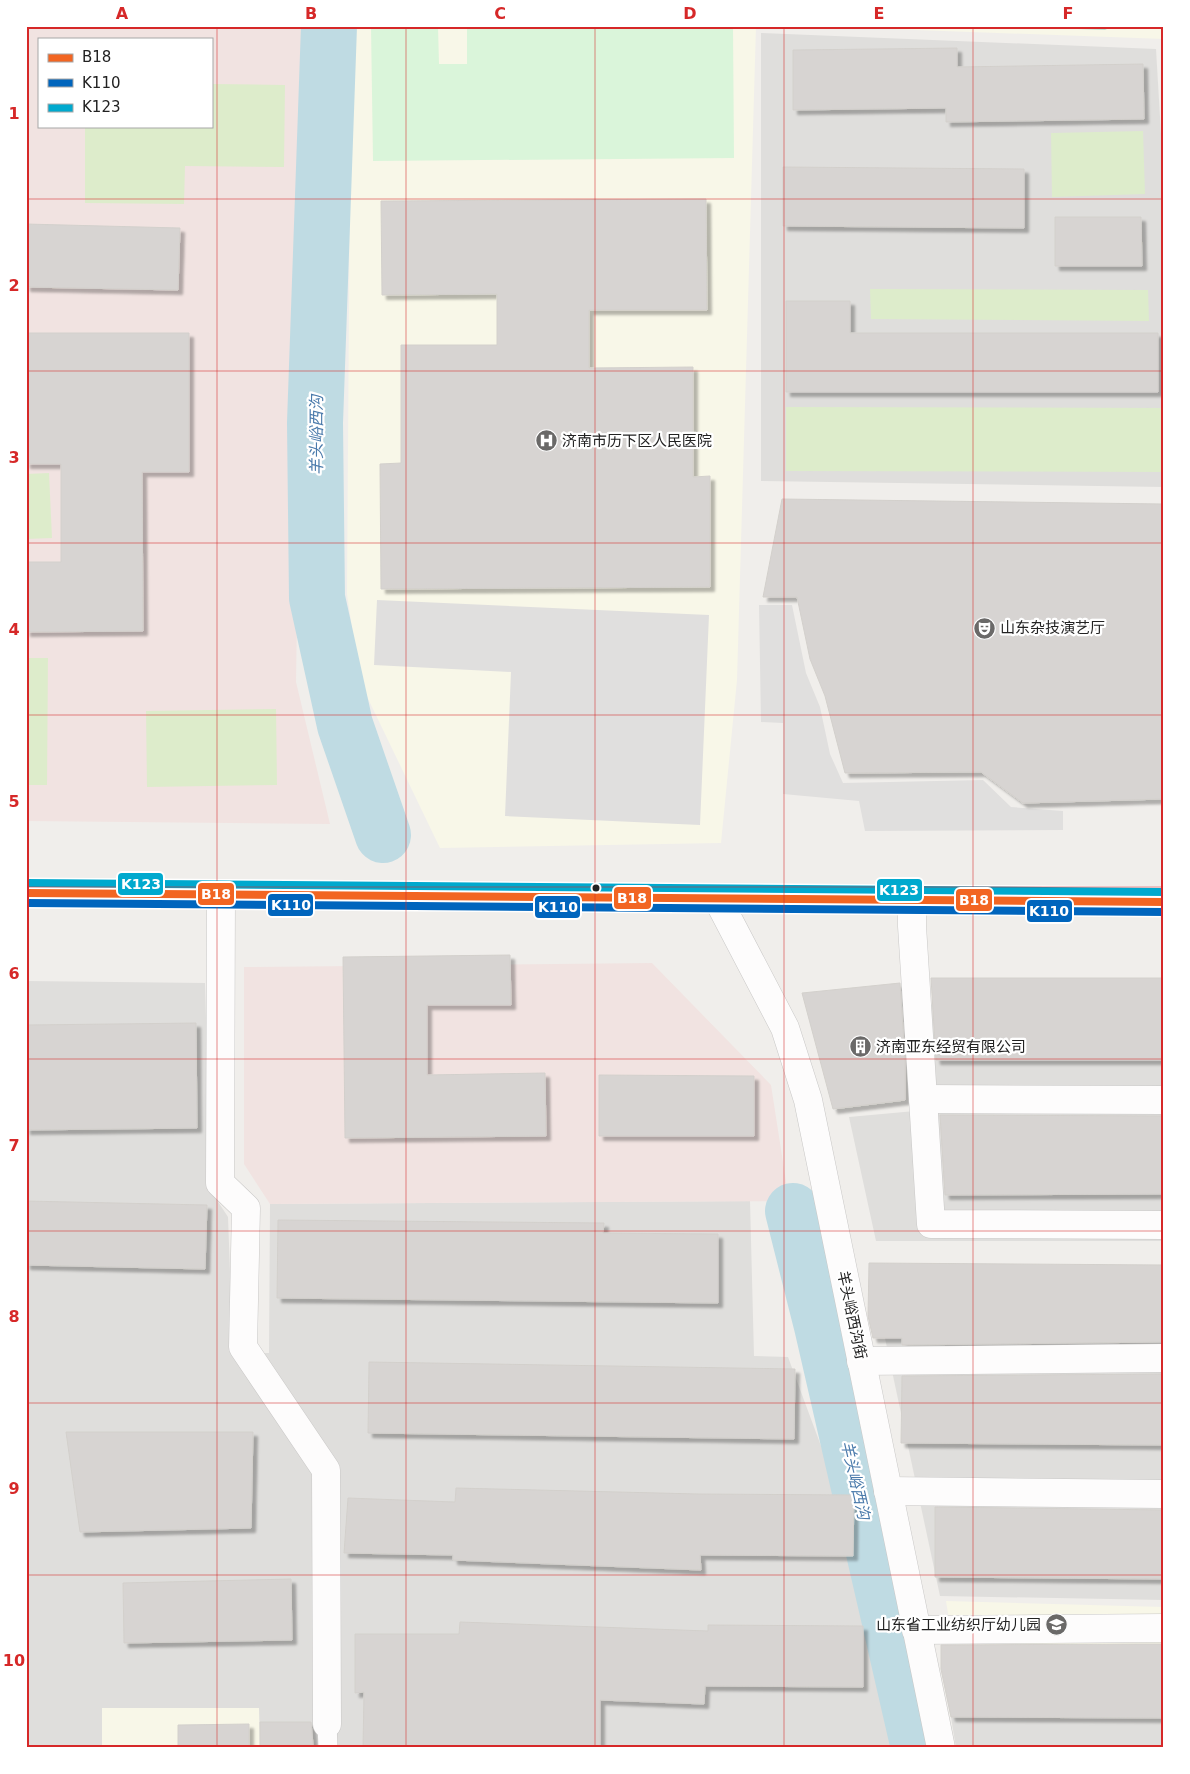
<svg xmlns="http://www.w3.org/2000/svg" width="1190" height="1774" viewBox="0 0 1190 1774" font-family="'DejaVu Sans','Noto Sans SC',sans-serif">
	<defs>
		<filter id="shadow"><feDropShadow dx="4.5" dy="4.5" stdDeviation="1" flood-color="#0004"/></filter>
	</defs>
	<rect width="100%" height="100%" fill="#f0eeeb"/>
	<g fill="#dfdedc">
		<path d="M761,33L1156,49L1164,185V487L761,481Z"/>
		<path d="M26,981L205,983L211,1191L228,1217L233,1353H269L270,1204L750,1201L754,1356L788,1357L847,1516L894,1726L896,1748H26Z"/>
		<path d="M1164,989V1241H876L849,1117L915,1111L911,1006Z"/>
		<path d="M870,1268L1164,1273V1600L940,1596Z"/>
		<path d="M945,1680H1164V1748H956Z"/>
	</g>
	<g fill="#f1e3e1" fill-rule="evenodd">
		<path d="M26,26H306L296,682L330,824L26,821ZM39,39H211V126H39Z"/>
		<path d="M652,963L771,1085L789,1201L270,1204L244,1164V967Z"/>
	</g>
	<g fill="#f8f7e8">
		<path d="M351,26H756L737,680L721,843L440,848L360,682L347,594Z"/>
		<path d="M807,26H1164V39Z"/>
		<path d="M946,1601L1164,1607V1648L953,1644Z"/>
		<path d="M102,1708H259L260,1748H102Z"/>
	</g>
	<g fill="#ddeccb">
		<path d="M211,84L285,85L284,167L185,166L184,204L85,203V126H211Z"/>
		<path d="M1143,131L1145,194L1052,197L1051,133Z"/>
		<path d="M870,289L1148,290L1149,321L871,319Z"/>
		<path d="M786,407L1163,408L1162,472L786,471Z"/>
		<path d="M49,473L52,538L26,539V474Z"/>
		<path d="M26,658H48L47,785H26Z"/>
		<path d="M276,709L277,785L147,787L146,711Z"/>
	</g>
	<path fill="#daf5da" d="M371,26H438L439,64H467V26H733L734,158L373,161Z"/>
	<path fill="#b7e6d2" d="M998,26H1113L1105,30Z"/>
	<g fill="#e0dfde">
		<path d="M377,600L709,615L700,825L505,816L511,672L374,665Z"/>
		<path d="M759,605H792L806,673L820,707L830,754L843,783L983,780L1011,807L1063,811V830L865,831L859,801L783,794V723L761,722Z"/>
	</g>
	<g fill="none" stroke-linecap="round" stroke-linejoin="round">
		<g stroke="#bfdbe3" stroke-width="56">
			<path d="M329,26L315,423L317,598L345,725L383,835"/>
			<path d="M793,1211L822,1326L919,1748"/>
		</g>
	</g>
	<g fill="#d7d4d2" stroke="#d3d0cc" filter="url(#shadow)">
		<path d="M957,48V67L1143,64L1144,119L946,122V108L793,110V50Z"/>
		<path d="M783,167L1024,169V228L783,226Z"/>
		<path d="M706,199L707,310H589V368L693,367V477L710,476V587L381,589L380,464L401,463V345H497V294L382,295L381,201Z"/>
		<path d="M1055,217H1141L1142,266H1055Z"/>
		<path d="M26,224L180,228L178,290L26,287Z"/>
		<path d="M786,301H850V333H1158V392H786Z"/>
		<path d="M26,333H189V472H142L143,631L26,632V562H61V464H26Z"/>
		<path d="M782,499L1163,504L1164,799L1023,803L981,772L845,773L825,696L810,659L797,597H763Z"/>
		<path d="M510,955L511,1005H427V1075L545,1073L546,1136L345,1138L343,957Z"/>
		<path d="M931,978H1164V1060H936Z"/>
		<path d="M900,983L905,1060V1100L833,1109L802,993Z"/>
		<path d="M196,1023L197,1128L26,1130V1025Z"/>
		<path d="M599,1075L754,1076V1136H599Z"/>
		<path d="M940,1115L1164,1116V1194L945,1195Z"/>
		<path d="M26,1201L207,1205L205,1269L26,1265Z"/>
		<path d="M278,1220L604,1223L603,1233L718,1234V1303L277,1298Z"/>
		<path d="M869,1263L1164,1265V1342L902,1345V1338H873L868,1316Z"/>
		<path d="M369,1362L795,1369L794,1439L368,1433Z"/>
		<path d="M1164,1374V1445L901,1443L902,1376Z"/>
		<path d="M66,1432H253L251,1528L80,1532Z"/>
		<path d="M456,1488L699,1494L854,1495L853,1556L700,1555L701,1570L453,1560V1555L344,1553L348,1498L455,1502Z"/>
		<path d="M935,1507L1164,1510V1579L935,1577Z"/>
		<path d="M291,1579L292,1640L124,1643L123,1583Z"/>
		<path d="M460,1622L708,1631V1625L863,1626V1687L705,1686L704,1704L600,1700V1748L363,1747L364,1692L355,1693V1634H459Z"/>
		<path d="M1138,1644H1164V1718L951,1717L941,1669V1645Z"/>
		<path d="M260,1722H311L313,1745L260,1746Z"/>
		<path d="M249,1724V1748H178V1725Z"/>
	</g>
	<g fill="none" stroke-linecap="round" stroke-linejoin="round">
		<defs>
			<path id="service" d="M327,1724L328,1748"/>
			<g id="minor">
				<path d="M221,894L220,1183L246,1208L243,1347L326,1470L327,1724"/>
				<path d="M717,898L785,1028L808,1100L941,1748"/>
				<path d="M912,900V926L931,1224L1164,1225"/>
				<path d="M923,1099L1164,1100"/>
				<path d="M861,1361L1164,1358"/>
				<path d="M888,1491L1164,1494"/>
				<path d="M916,1630L1164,1628"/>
			</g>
			<path id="secondary" d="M26,893L1164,902"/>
		</defs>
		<use href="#service" stroke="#c9c8c7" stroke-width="20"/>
		<use href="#minor" stroke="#c9c8c7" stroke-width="29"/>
		<use href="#secondary" stroke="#999a82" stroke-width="29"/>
		<use href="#service" stroke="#fdfcfc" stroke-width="19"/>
		<use href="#minor" stroke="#fdfcfc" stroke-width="28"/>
		<use href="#secondary" stroke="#f4f4ed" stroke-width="28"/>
		<defs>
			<path id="bus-1" d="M26,893L1164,902"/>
			<path id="bus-2" d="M26,903L1164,912"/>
			<path id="bus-3" d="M26,883L1164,892"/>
		</defs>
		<use href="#bus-1" stroke="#fff" stroke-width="11"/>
		<use href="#bus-2" stroke="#fff" stroke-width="11"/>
		<use href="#bus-3" stroke="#fff" stroke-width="11"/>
		<use href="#bus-1" stroke="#f26522" stroke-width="8"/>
		<use href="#bus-2" stroke="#0065bd" stroke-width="8"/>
		<use href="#bus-3" stroke="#00a9ce" stroke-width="8"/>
	</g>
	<path fill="none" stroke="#d62828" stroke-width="1" stroke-opacity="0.55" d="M217,26V1748M406,26V1748M595,26V1748M784,26V1748M973,26V1748M26,199H1164M26,371H1164M26,543H1164M26,715H1164M26,887H1164M26,1059H1164M26,1231H1164M26,1403H1164M26,1575H1164"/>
	<defs>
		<symbol id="hospital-disc" viewBox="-11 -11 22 22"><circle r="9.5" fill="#6a6968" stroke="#fff"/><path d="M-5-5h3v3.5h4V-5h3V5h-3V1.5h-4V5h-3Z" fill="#fff"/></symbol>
		<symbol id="theatre-disc" viewBox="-11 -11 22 22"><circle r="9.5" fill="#6a6968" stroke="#fff"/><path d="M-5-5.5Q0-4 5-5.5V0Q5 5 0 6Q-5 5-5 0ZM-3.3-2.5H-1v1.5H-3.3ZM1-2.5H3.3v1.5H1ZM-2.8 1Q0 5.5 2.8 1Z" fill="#fff"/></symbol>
		<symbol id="building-disc" viewBox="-11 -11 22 22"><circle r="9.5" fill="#6a6968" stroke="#fff"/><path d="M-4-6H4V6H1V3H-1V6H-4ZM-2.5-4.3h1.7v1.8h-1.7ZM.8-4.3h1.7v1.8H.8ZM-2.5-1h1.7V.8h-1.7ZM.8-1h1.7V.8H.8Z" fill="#fff"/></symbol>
		<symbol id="school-disc" viewBox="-11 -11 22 22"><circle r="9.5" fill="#6a6968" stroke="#fff"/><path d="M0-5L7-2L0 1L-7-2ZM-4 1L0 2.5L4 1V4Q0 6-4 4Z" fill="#fff"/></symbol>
	</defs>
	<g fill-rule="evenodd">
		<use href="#hospital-disc" x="534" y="428" width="25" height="25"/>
		<use href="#theatre-disc" x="972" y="616" width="25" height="25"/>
		<use href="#building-disc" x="848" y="1034" width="25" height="25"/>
		<use href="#school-disc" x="1044" y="1612" width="25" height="25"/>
	</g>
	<circle fill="#222" stroke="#fff" stroke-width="2" cx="596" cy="888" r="4.5"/>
	<g text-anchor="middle" stroke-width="4.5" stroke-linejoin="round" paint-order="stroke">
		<g font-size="15" fill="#222" stroke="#fff" text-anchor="start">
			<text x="562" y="446">济南市历下区人民医院</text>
			<text x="1000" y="633">山东杂技演艺厅</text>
			<text x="876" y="1052">济南亚东经贸有限公司</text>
			<text x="1041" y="1630" text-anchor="end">山东省工业纺织厅幼儿园</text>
		</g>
		<g font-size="15" fill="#222" stroke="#fff">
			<text transform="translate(852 1315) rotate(78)" y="5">羊头峪西沟街</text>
		</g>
		<g font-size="16" font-style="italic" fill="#4a7aab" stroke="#fff">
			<text transform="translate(316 435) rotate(-90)" y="6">羊头峪西沟</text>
			<text transform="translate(856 1480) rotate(77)" y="6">羊头峪西沟</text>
		</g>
	</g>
	<g stroke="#fff" stroke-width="2">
		<rect x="117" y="872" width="47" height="24" rx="5" fill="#00a9ce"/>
		<rect x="876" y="878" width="47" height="24" rx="5" fill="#00a9ce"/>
		<rect x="197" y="882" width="38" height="24" rx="5" fill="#f26522"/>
		<rect x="613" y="886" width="39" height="24" rx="5" fill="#f26522"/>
		<rect x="955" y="888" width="38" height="24" rx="5" fill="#f26522"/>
		<rect x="267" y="893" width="47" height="24" rx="5" fill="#0065bd"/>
		<rect x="534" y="895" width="47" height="24" rx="5" fill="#0065bd"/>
		<rect x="1026" y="899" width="47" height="24" rx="5" fill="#0065bd"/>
	</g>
	<g font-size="14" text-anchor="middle" font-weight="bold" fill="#fff">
		<text x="141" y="889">K123</text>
		<text x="899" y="895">K123</text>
		<text x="216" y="899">B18</text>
		<text x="632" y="903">B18</text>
		<text x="974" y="905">B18</text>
		<text x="291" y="910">K110</text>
		<text x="558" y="912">K110</text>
		<text x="1049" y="916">K110</text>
	</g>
	<rect width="1190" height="1774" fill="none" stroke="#ffffff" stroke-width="55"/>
	<rect x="38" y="38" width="175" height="90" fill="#ffffff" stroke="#a7a7a7"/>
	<rect x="48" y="54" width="25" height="8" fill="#f26522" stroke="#a7a7a7"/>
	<text x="82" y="62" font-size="15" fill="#222222">B18</text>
	<rect x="48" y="79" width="25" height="8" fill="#0065bd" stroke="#a7a7a7"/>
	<text x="82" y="88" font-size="15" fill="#222222">K110</text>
	<rect x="48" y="104" width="25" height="8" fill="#00a9ce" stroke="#a7a7a7"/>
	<text x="82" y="112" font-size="15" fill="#222222">K123</text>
	<rect x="28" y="28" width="1134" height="1718" fill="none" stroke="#d62828" stroke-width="2"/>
	<g font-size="16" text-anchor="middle" font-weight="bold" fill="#d62828">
		<text x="122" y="19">A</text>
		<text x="311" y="19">B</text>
		<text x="500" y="19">C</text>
		<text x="690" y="19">D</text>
		<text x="879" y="19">E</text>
		<text x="1068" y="19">F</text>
		<text x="14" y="119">1</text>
		<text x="14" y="291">2</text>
		<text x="14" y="463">3</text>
		<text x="14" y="635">4</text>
		<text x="14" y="807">5</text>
		<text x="14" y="979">6</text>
		<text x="14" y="1151">7</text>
		<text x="14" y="1322">8</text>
		<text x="14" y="1494">9</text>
		<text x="14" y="1666">10</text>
	</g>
</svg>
